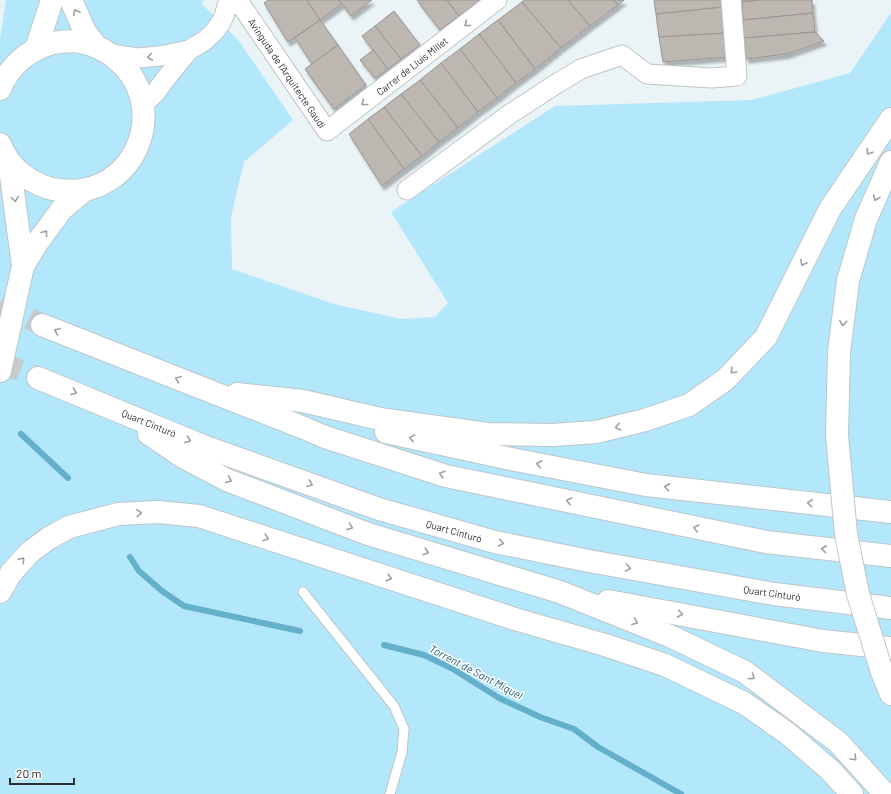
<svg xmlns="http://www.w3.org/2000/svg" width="891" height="794" viewBox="0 0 891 794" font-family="Barlow,sans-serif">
	<defs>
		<filter id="shadow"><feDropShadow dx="2.5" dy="4.5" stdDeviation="1" flood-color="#0004"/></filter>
	</defs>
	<rect width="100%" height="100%" fill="#eaf3f6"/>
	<path fill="#b3e7fb" d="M6,0H203L202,4L239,41L293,120L244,162L231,217L232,269L334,304L401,319L435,317L448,303L391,212L555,106L752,100L850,73L891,13V794H0V40Z"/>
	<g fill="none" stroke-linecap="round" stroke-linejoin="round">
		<g stroke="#64afc9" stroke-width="6">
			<path d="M21,434L68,478"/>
			<path d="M130,557L139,571L162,591L184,606L300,631"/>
			<path d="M384,645L424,655L453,669L499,698L540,717L574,729L598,747L681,794"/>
		</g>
	</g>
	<g fill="#bdb7b2" stroke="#9b9590" filter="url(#shadow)">
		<path d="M268,0H307L320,20L288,42L264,3Z"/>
		<path d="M307,0H339L342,4L320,20Z"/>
		<path d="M339,0H372L351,16Z"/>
		<path d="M417,0H447L459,16L440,30Z"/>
		<path d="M447,0H478L479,1L459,16Z"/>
		<path d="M524,0H568L590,26L561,48L522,2Z"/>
		<path d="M568,0H614L618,5L590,26Z"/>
		<path d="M614,0H624L618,5Z"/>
		<path d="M654,0H723L724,7L656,14Z"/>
		<path d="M742,0H760L742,2Z"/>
		<path d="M760,0H812L813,13L743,20L742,2Z"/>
		<path d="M522,2L561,48L535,69L498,20Z"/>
		<path d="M724,7L726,33L659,37L656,14Z"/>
		<path d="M394,11L420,45L401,59L375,26Z"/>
		<path d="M813,13L815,32L744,38L743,20Z"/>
		<path d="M320,20L338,45L312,64L295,38Z"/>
		<path d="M498,20L535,69L516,83L479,34Z"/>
		<path d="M375,26L401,59L388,69L362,36Z"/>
		<path d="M815,32L824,41L787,54L746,59L744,38Z"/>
		<path d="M726,33L728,57L663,62L659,37Z"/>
		<path d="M479,34L516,83L497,98L460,49Z"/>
		<path d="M338,45L366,85L334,109L305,69Z"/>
		<path d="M460,49L497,98L478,112L441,63Z"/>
		<path d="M373,50L388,69L375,78L360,60Z"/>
		<path d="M441,63L478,112L458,128L420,80Z"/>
		<path d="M420,80L458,128L439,142L401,94Z"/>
		<path d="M401,94L439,142L422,156L384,107Z"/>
		<path d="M384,107L422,156L404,169L368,119Z"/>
		<path d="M368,119L404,169L382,186L349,134Z"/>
	</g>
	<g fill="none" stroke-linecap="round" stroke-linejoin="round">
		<g stroke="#c4cbce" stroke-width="22" stroke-dasharray="22 11" stroke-linecap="butt">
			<path d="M0,303L42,325"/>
			<path d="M0,362L38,378"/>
		</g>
		<defs>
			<path id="service" d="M303,592L394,706L404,729L402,752L390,794"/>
			<g id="minor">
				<path d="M229,4L241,5L327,131L497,0"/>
				<path d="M110,54L137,58L160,56L189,50"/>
				<path d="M143,105L155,93L167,77L189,50L204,41L214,32L220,24L224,16L229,0"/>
				<path d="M407,190L510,114L556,84L581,69L622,55L647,74L711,78L737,76L731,0"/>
			</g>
			<g id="tertiary">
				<path d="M71,0L85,32L97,47"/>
				<path d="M36,49L52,0"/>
				<path d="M0,89C9,66 29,49 53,43C72,39 92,42 108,53C176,97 139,201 59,190C33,187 9,168 0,144"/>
				<path d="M23,266L37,243L62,209L86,189"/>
				<path d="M0,371L23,266L9,161"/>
			</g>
			<g id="motorway">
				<path d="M42,325L207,390L304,428L325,437L446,476L766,542L891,556"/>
				<path d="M38,378L203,446L379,509L495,542L589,561L774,594L891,608"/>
				<path d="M237,394L303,401L380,419L487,434L552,435L596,432L645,420L689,405L725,380L766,337L830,209L891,119"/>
				<path d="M386,432L516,460L646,485L891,512"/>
				<path d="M149,434L183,457L227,480L368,534L560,592L670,636L745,672L838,742L885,794"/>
				<path d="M837,435L839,352L848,281L866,219L891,162"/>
				<path d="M0,592L11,573L30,552L49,538L69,527L118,514L158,512L199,516L515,619L605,645L665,665L744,703L787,733L830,770L852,794"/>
				<path d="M608,601L823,641L891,648"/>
				<path d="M882,672L891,694"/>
			</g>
		</defs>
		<use href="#service" stroke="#bec6c9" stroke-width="11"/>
		<use href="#minor" stroke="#bec6c9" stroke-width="21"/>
		<use href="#tertiary" stroke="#bec6c9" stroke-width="24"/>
		<use href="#motorway" stroke="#bec6c9" stroke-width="24"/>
		<use href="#service" stroke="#fff" stroke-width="9"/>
		<use href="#minor" stroke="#fff" stroke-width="19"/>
		<use href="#tertiary" stroke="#fff" stroke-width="22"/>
		<use href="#motorway" stroke="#fff" stroke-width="22"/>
		<defs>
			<path id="motorway-bridge" d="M837,435L846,534L858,594L882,672"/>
		</defs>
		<use href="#motorway-bridge" stroke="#bec6c9" stroke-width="24" stroke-linecap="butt"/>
		<use href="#motorway-bridge" stroke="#fff" stroke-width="22"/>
	</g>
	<defs><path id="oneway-chevron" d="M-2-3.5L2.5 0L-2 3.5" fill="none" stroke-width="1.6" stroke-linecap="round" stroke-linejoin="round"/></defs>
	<g stroke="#9fa0a1">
		<use href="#oneway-chevron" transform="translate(76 12) rotate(-115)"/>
		<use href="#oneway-chevron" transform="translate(467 24) rotate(142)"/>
		<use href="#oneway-chevron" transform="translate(150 57) rotate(173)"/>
		<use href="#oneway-chevron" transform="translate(364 103) rotate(142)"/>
		<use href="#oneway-chevron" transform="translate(869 152) rotate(124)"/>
		<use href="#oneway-chevron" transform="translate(876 198) rotate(113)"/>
		<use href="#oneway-chevron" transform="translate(15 199) rotate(82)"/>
		<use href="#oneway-chevron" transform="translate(45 233) rotate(-52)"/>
		<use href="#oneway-chevron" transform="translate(803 263) rotate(117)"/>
		<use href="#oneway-chevron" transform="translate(843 323) rotate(97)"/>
		<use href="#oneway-chevron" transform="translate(57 331) rotate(-158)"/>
		<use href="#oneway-chevron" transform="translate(733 371) rotate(134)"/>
		<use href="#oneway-chevron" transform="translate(178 379) rotate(-158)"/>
		<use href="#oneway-chevron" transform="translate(74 392) rotate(22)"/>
		<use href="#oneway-chevron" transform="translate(618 427) rotate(166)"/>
		<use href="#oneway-chevron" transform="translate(412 438) rotate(-168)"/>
		<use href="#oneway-chevron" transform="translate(188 440) rotate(22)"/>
		<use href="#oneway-chevron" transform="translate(539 464) rotate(-169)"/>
		<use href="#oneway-chevron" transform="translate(442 474) rotate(-163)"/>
		<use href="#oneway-chevron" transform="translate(229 480) rotate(23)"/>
		<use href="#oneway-chevron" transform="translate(310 484) rotate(20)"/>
		<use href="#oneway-chevron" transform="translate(667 487) rotate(-174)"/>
		<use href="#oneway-chevron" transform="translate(569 501) rotate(-168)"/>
		<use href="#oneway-chevron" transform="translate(810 503) rotate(-174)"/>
		<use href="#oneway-chevron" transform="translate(139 513) rotate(-2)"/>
		<use href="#oneway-chevron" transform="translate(350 527) rotate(21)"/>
		<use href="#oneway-chevron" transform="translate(696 528) rotate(-168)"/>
		<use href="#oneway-chevron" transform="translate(266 538) rotate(18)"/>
		<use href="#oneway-chevron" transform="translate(501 543) rotate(12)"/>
		<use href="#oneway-chevron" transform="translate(824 549) rotate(-174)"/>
		<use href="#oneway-chevron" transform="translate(426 552) rotate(17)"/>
		<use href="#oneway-chevron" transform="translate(22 560) rotate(-49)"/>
		<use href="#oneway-chevron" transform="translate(628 568) rotate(10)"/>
		<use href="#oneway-chevron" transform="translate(389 578) rotate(18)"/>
		<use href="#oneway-chevron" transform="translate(680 614) rotate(11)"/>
		<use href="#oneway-chevron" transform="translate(635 622) rotate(22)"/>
		<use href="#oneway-chevron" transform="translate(752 677) rotate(37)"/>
		<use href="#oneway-chevron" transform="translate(854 758) rotate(47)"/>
	</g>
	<g text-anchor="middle" stroke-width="3" stroke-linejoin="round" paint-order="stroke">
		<g font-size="10" fill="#2a2d2e" stroke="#fff">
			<text transform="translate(412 66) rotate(-38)" y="4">Carrer de Lluís Millet</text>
			<text transform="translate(287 73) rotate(56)" y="4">Avinguda de l'Arquitecte Gaudí</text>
			<text transform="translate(149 423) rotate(22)" y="4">Quart Cinturó</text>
			<text transform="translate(454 531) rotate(16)" y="4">Quart Cinturó</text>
			<text transform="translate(772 593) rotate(8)" y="4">Quart Cinturó</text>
		</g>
		<g font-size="11" font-style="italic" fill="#225e71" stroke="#fff">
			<text transform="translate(476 672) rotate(28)" y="4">Torrent de Sant Miquel</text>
		</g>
	</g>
	<path d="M10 778v6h64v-6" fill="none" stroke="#2a2d2e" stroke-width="2"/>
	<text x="16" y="778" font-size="12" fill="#2a2d2e" stroke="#ffffff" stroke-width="3" paint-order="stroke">20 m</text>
</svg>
